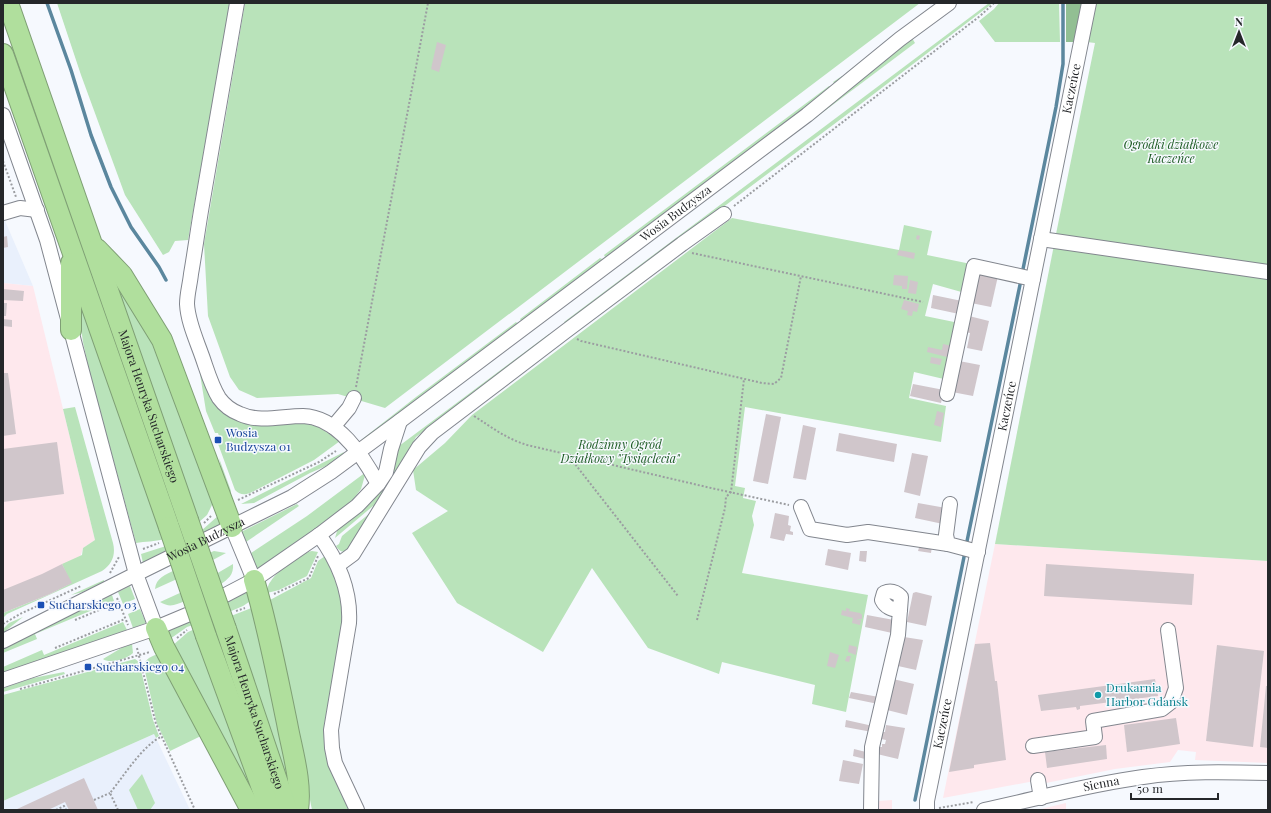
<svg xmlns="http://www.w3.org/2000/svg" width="1271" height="813" viewBox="0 0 1271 813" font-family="'Playfair Display',serif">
	<rect width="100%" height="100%" fill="#f6f9fe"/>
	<g fill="#e9f0fc">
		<path d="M3,216L33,286L3,283Z"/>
		<path d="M154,734L190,810H3V801Z"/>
	</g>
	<g fill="#fee8ed">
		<path d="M3,283L33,286L95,540L83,548L72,583L50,594L3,613Z"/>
		<path d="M995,544L1268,561V763L1195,760L1196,752L1178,750L1170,762L1115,769L1046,783L1045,779L943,798Z"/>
		<path d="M892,800V810H878V801Z"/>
		<path d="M1066,803V810H1037Z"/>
	</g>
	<g fill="#b9e3ba">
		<path d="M57,3H230L188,240L175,241L169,252L163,255L125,195L81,75Z"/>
		<path d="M245,3H920L385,408L338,394L257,398L239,390L230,377L208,316L204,244Z"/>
		<path d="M936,3H939L837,84L364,439L361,440L416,397L516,322L517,323L521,321L520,319L600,258L602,259L605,257L604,255L829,86L831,87L835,84L833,82L842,76L843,77L847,74L846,73Z"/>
		<path d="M989,3H992L989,6L845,116L416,437L377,508L373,506L335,538L338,528L395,449L549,334L550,335L565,323L564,322Z"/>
		<path d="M999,3H1059L1060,42H995L979,21L994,9Z"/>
		<path d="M1094,3H1261L1268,4V266L1056,234L1095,43L1087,42Z"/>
		<path d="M912,38L915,43L408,424L413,418Z"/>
		<path d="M732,218L899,250L904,225L932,231L927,255L971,264L965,293L933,284L925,316L959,323L948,380L914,372L909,398L946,406L941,442L745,407L735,486L745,488L743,498L756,501L752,516L754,525L742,573L868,595L846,712L812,704L815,685L722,662L719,674L648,648L592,568L543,652L457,603L412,533L448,511L416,490L413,470L445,443L472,415Z"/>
		<path d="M1054,245L1268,278V561L995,544Z"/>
		<path d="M112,276L146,330L159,356L216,503L212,505L207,515L198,523Z"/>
		<path d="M75,288L164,539C155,542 145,541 136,543L89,370L83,342Z"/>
		<path d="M199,368L208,393L218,408L317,426L340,441L314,460L250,493C244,495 240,495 235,490L217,441L220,439L218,433H215L206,411Z"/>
		<path d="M75,407L113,543C116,555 112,564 102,571L7,614L3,618V613L50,594L71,583L62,564L82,555L83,548L95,540L63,409Z"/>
		<path d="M344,452L342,456L335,462L310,473L254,503L241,504Z"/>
		<path d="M219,458L231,491L229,495L226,491Z"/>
		<path d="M366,472L361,489L352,501L342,510L292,547L257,569L251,553L307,516Z"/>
		<path d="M297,504L299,506L246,542L241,532Z"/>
		<path d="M370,513L374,514L350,551C343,553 340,552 336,546L339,544L342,536Z"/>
		<path d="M219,515L222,524L202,534L201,531Z"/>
		<path d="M166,546L168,551L143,563L141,554Z"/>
		<path d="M214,551L226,553L211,561L209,553Z"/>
		<path d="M312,551L318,552L307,576L279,590L267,593C267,589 268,584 271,581C277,571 300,553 312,551Z"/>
		<path d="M325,556C335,577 343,598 343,621L324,726V744L326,756L329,767L350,810H312L270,600L311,578L318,561Z"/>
		<path d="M233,564C234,575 228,579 220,585L216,574Z"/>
		<path d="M175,570L177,579L155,589C156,578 165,575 175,570Z"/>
		<path d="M104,580V582L83,592L71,595Z"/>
		<path d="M130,586L135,599L123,604L118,592Z"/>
		<path d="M249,591L252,600L243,606L229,612L226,603Z"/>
		<path d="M182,592L185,601C175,605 170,608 160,602Z"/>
		<path d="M112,595L114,601L35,634L37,639L3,653V648Z"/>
		<path d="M254,607L293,800L231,616Z"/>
		<path d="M140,609L146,623L133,628L128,614Z"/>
		<path d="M23,617L3,633V629L9,623Z"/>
		<path d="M192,620L193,625L187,627L170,639L166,631Z"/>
		<path d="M123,622L127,630L3,673V667L42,650L44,655Z"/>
		<path d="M195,629L261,810L172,646L188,632Z"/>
		<path d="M132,644L133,653C127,659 109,664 103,659L123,647Z"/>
		<path d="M160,653L201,736L170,751L157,724L144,667C144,658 153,656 160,653Z"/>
		<path d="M135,659L139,662L153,720L159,736L156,738L154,734L3,801V695Z"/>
		<path d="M64,672L65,674L3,692V688L33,678Z"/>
		<path d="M142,774L155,803L150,810H138L129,790Z"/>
	</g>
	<path fill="#92bf93" d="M1066,3H1085L1077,42H1066Z"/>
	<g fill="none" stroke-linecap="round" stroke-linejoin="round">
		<g stroke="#5b879e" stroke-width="3.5">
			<path d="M47,3L71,70L91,135L111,187L131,227L159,267L166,280"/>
			<path d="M1022,274L1056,107L1063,64V3"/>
			<path d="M966,546L1021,280"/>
			<path d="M915,800L965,552"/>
		</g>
	</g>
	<g fill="#d0c6cb">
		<path d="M437,42L446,45L439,72L431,69Z"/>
		<path d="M917,235L920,236L919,240L916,239Z"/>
		<path d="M7,236L8,247L3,248V237Z"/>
		<path d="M899,250L915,253L914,259L897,255Z"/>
		<path d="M977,272L998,276L991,307L971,303Z"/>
		<path d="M894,275L908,276L907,289H902V286L893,285Z"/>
		<path d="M910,280L918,282L916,294L908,293Z"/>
		<path d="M3,289L24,291L23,301L3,300Z"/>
		<path d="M933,295L962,301L959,314L931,308Z"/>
		<path d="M904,300L919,304L917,312L913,311L912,316L907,315L908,311L901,309Z"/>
		<path d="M3,303H7L6,316H3Z"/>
		<path d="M969,316L989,321L982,351L967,348L970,333L965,332Z"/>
		<path d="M3,319L12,320V327L3,326Z"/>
		<path d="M943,344L952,346L951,358L927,352L928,347L942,350Z"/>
		<path d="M931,357L942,359L940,365L930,363Z"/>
		<path d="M959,361L980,365L973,396L952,392Z"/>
		<path d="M3,373H8L16,434L3,436Z"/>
		<path d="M913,384L944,390L941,403L910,396Z"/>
		<path d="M937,411L944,413L941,427L934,425Z"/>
		<path d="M766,414L781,417L768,484L753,481Z"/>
		<path d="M803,425L816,428L806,480L793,478Z"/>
		<path d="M839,433L897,444L894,462L836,451Z"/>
		<path d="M57,442L64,494L3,502V449Z"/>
		<path d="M912,453L928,456L920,496L904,492Z"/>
		<path d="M918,503L946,508L943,524L915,518Z"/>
		<path d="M775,513L789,516L788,525L791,526L790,531L793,532V535L786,534L784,541L770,538Z"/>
		<path d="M920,544L932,546L931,553L918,551Z"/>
		<path d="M828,549L851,553L848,570L825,565Z"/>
		<path d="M860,551H867L866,562L859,561Z"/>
		<path d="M62,564L72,583L50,594L3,613V590L42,574Z"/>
		<path d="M1046,564L1194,574L1192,605L1044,596Z"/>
		<path d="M916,592L932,596L926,626L907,622L913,593Z"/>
		<path d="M846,608L850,609L849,611L860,613L862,615V619H856L861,620L860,625L852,623L853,618L841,615L842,610L846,611Z"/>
		<path d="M867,615L894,620L892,633L865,627Z"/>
		<path d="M904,637L923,640L916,670L898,666Z"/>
		<path d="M990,643L995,681H997L1006,760L974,765V768L949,772L975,644Z"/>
		<path d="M849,645L857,647L856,655L848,652Z"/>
		<path d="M1217,645L1264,651L1253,747L1206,741Z"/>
		<path d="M830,652L839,655L835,668L827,666Z"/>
		<path d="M847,656H851L849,662L845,661Z"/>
		<path d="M893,679L914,684L907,715L887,710Z"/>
		<path d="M1155,679L1158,696L1080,706V709L1077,710L1076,707L1041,711L1038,695Z"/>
		<path d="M1266,686H1268V748L1260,747Z"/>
		<path d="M851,692L879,697L878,704L849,698Z"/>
		<path d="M1176,718L1180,744L1127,752L1124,725Z"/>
		<path d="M846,720L873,726L872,732L845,727Z"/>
		<path d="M886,725L905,728L898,759L877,754L879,747H882V744H885L886,740L881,739L882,732H885Z"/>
		<path d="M1106,745L1107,759L1047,768L1045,752Z"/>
		<path d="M854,749L866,752L865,759L853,756Z"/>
		<path d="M843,760L863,764L859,784L839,781Z"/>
		<path d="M84,778L98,810H69L65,802L48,810H15Z"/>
	</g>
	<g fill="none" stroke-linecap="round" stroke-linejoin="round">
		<defs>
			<g id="minor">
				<path d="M237,3C225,70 214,138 202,205C198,228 195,251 191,274C190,284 187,294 187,304C188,322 196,339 202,356C207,370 211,385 219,398C224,405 232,411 240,414C260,423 282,416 303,416C338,417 363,456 378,484"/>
				<path d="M3,115L47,240L136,574L156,628"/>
				<path d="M3,213L20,208L37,210"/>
				<path d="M1041,239L1268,272"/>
				<path d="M947,394L974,266L1033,279"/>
				<path d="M333,427L349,408L354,398"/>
				<path d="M950,504L946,535L948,544L978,552"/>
				<path d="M801,507L810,529L847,535L868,532L948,544"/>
				<path d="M232,527L254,580"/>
				<path d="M319,535C338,561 351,590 349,623L331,730L332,748L335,763L357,810"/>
				<path d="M338,565L353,554L419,447L432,433L566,331L682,244L724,214"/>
				<path id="s1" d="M3,641L136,574L292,497L331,472L400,421L807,115L900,39L949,3"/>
				<path d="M3,680L156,628L187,615L254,580L319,535L357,506L378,484L386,472L391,449L400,421"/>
				<path d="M1033,746L1095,737L1093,721L1162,709L1171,702L1176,688L1168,630"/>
				<path d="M1038,780L1041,798"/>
				<path d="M871,810L872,747L898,635L901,597C896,592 891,590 884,593L882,600C886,608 892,609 900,611"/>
				<path id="s2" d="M927,810V801L1089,3"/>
				<path id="s3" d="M984,810C1036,799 1090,784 1143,777C1184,771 1226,772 1268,773"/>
			</g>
			<g id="highway">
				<path id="s4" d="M8,3L188,520"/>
				<path d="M3,54L169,527"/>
				<path d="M97,249L122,275L162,340L232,527"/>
				<path d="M71,330V263"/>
				<path d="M254,580C268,627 277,675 287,723C292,751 302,781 298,810"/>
				<path d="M156,628L164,647L251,810"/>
				<path id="s5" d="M226,629L287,810"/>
				<path d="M206,636L270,810"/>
			</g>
		</defs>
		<use href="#minor" stroke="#82868e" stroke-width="16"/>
		<use href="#highway" stroke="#7f9f75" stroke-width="22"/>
		<g stroke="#9b9da1" stroke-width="2" stroke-dasharray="2 2" stroke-linecap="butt">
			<path d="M3,161L16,197"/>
			<path d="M734,206L980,16L994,3"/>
			<path d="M692,253L923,302"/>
			<path d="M577,339L581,341L762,383L774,384L781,378L801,276"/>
			<path d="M356,387L428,3"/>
			<path d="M474,416C493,428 505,438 527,445L711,488L789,505"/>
			<path d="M568,455L678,596"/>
			<path d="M238,500L319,462L336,451"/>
			<path d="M204,523L211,516"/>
			<path d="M143,549L159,543"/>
			<path d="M110,573L119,557"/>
			<path d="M274,594L309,578L318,556"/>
			<path d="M117,598L128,625"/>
			<path d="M236,611L245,608"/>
			<path d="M75,620L119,602"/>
			<path d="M697,620L725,508L726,497L731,492L744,379"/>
			<path d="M3,624L22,613L81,586"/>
			<path d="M177,638L187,630"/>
			<path d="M55,648L125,619"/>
			<path d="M137,648L156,724L195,810"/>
			<path d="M20,689L150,652"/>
			<path d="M94,800L110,793"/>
			<path d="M939,808L974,802"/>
			<path d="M56,810L64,806L66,810"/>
			<path d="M118,810L110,793C123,777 143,745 161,737"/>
		</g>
		<use href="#minor" stroke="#fff" stroke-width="14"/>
		<use href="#highway" stroke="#b0df9d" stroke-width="20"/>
		<defs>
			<g id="highway-bridge">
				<path d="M188,520L226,629"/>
				<path d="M169,527L206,636"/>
			</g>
		</defs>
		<use href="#highway-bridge" stroke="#7f9f75" stroke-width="22" stroke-linecap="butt"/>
		<use href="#highway-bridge" stroke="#b0df9d" stroke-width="20"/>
	</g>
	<g fill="#1a4fb4" stroke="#f6f9fe" stroke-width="1.5">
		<rect x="214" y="436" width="8" height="8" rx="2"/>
		<rect x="37" y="601" width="8" height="8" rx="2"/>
		<rect x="84" y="663" width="8" height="8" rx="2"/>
	</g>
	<circle fill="#0f9aa8" stroke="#f6f9fe" stroke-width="1.5" cx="1098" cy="695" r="4"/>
	<g text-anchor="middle" stroke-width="3" stroke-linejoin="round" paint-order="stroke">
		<g font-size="12" fill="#25272a" stroke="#f6f9fe">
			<text dy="4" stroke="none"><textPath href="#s2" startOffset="736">Kaczeńce</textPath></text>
			<text dy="4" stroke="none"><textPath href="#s1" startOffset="800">Wosia Budzysza</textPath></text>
			<text dy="4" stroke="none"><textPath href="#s4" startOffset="427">Majora Henryka Sucharskiego</textPath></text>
			<text dy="4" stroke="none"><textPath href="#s2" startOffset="412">Kaczeńce</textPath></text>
			<text dy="4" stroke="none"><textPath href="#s1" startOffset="227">Wosia Budzysza</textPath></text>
			<text dy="4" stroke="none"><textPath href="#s5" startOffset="88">Majora Henryka Sucharskiego</textPath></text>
			<text dy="4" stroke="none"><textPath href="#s2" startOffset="88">Kaczeńce</textPath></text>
			<text dy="4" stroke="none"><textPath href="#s3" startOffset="120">Sienna</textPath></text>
		</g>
		<g font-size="12" font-style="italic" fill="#1c5b23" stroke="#f6f9fe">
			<text x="1171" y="149">Ogródki działkowe<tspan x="1171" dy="14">Kaczeńce</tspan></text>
			<text x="620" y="449">Rodzinny Ogród<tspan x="620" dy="14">Działkowy "Tysiąclecia"</tspan></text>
		</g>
		<g font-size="12" fill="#164399" stroke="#f6f9fe" text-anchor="start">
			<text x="226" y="437">Wosia<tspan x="226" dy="14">Budzysza 01</tspan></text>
			<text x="49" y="609">Sucharskiego 03</text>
			<text x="96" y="671">Sucharskiego 04</text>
		</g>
		<g font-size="12" fill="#0d838f" stroke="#f6f9fe" text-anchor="start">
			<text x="1106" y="692">Drukarnia<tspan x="1106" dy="14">Harbor Gdańsk</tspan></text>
		</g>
	</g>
	<rect width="1271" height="813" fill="none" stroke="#25272a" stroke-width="8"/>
	<g transform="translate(1239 32)" stroke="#f6f9fe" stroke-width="3" paint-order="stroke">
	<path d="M0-3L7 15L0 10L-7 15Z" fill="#25272a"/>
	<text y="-6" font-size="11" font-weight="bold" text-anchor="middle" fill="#25272a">N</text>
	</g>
	<path d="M1131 793v6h87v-6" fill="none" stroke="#25272a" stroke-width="2"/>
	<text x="1137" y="793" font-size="12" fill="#25272a" stroke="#f6f9fe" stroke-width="3" paint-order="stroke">50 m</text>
</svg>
